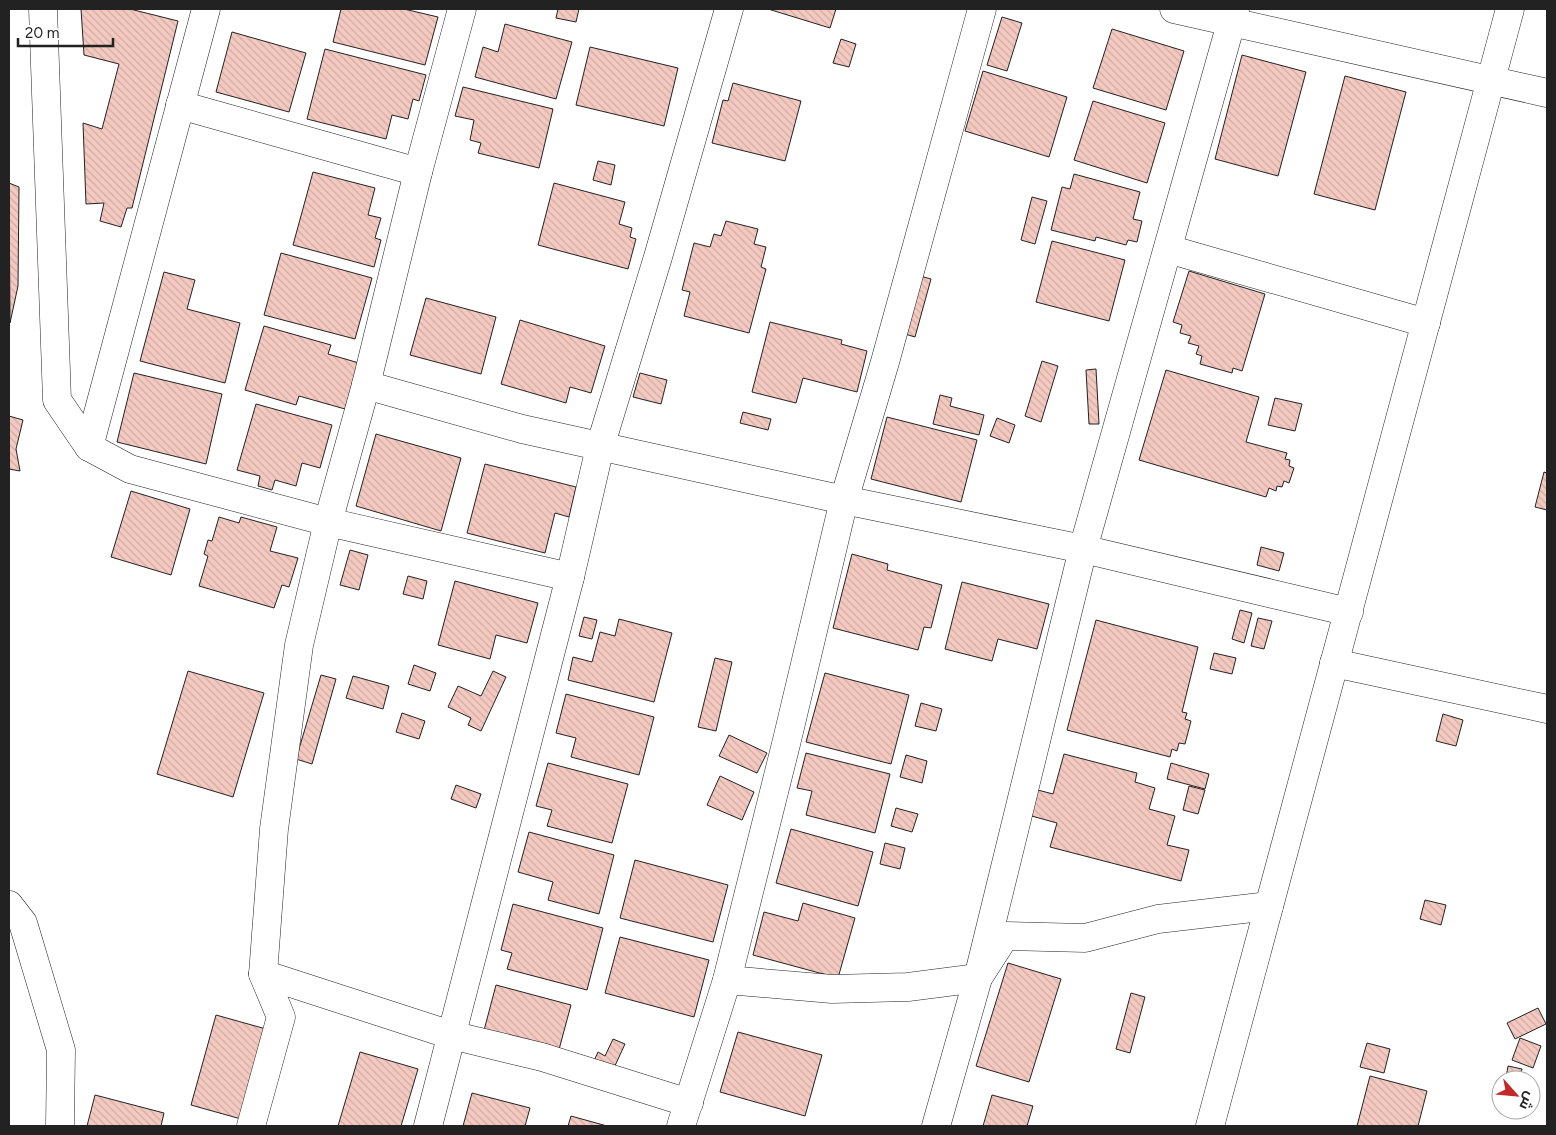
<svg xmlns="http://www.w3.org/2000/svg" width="1556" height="1135" viewBox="0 0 1556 1135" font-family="Figtree,Cairo,sans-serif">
	<defs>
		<pattern id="building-back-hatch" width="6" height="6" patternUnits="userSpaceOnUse" patternTransform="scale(1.25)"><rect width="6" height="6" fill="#f3c9c0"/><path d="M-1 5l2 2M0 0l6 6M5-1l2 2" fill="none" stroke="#d0aca5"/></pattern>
	</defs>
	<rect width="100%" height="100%" fill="#fff"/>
	<g fill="url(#building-back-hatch)" stroke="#222">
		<path d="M81,9H130L178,21L132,208H127L121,227L100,221L104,203L86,204L83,123L102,129L119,64L84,55Z"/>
		<path d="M341,9H404L438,17L425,65L333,42Z"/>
		<path d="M558,9H579L576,22L556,18Z"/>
		<path d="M768,9H836L830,28Z"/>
		<path d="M1002,17L1022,23L1007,71L987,65Z"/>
		<path d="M505,24L572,42L556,99L475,77L483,47L498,52Z"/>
		<path d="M1112,29L1184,51L1166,110L1093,88Z"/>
		<path d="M232,32L306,53L289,112L216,92Z"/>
		<path d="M841,39L856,44L849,67L833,63Z"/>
		<path d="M590,47L678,68L664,126L576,105Z"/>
		<path d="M325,49L426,75L419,101L413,99L408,119L392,115L386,139L307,119Z"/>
		<path d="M1242,55L1306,72L1278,176L1215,159Z"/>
		<path d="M983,71L1067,97L1049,157L965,131Z"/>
		<path d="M1345,76L1406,92L1375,210L1314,194Z"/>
		<path d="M733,83L801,101L785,161L712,143L723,100L728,101Z"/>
		<path d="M463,87L553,109L539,168L478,153L481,143L470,140L474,120L455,116Z"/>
		<path d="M1093,101L1165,123L1147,183L1074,160Z"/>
		<path d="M598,161L615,165L611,185L593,180Z"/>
		<path d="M313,172L375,188L368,215L381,218L375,238L381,240L374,267L293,245Z"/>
		<path d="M1074,174L1140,192L1133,219L1142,221L1137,242L1128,240L1126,245L1096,237L1095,241L1051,230L1062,187L1070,189Z"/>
		<path d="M9,183L19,187L18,286L10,323Z"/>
		<path d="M554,183L625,202L619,224L632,228L630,237L636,239L628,269L538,245Z"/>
		<path d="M1032,197L1047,201L1035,244L1021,240Z"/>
		<path d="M726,221L758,229L754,244L766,247L761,267L766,269L749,333L684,316L690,292L682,290L694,243L710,247L714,234L721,236Z"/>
		<path d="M1052,241L1125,260L1109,321L1036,302Z"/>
		<path d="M281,253L372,278L355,339L264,315Z"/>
		<path d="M1189,271L1265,294L1242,371L1233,368L1232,373L1200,364L1202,356L1196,354L1199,346L1188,343L1191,336L1180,333L1182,325L1173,322Z"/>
		<path d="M164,272L195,280L187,309L240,323L225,383L140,361Z"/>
		<path d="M920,276L931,279L915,337L905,334Z"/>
		<path d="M426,298L496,317L481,374L410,355Z"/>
		<path d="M520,320L605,346L591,393L570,387L566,403L501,384Z"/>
		<path d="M770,322L842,340L841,344L867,351L857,392L803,378L796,403L752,392Z"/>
		<path d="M264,326L331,345L328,354L359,363L345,409L299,396L296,405L245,390Z"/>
		<path d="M1042,361L1058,366L1041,422L1025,416Z"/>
		<path d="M1096,369L1099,424H1089L1086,370Z"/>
		<path d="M1166,370L1259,397L1246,442L1287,453L1285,459L1290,460L1289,466L1294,468L1289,483L1284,481L1282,487L1277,486L1276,491L1269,488L1266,497L1139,460Z"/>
		<path d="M134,373L222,394L206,464L117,442Z"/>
		<path d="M640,373L667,380L661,404L633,397Z"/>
		<path d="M940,395L952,398L950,406L984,415L979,435L933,424Z"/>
		<path d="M1275,398L1302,404L1295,431L1268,425Z"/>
		<path d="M256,404L332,425L320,468L302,463L296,486L275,480L272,490L258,486L260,476L237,470Z"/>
		<path d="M743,412L771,419L768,430L740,423Z"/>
		<path d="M9,416L23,420L16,449L20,471L9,469Z"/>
		<path d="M887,417L977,440L961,502L871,479Z"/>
		<path d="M997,418L1015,425L1009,443L990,436Z"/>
		<path d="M376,434L461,458L441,531L356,506Z"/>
		<path d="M485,464L576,487L569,517L555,513L545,553L467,533Z"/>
		<path d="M1544,472L1547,473V510L1535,507Z"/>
		<path d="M131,491L190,509L171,575L111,557Z"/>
		<path d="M219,517L239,523L241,517L277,527L270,551L298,558L289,587L282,585L274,608L199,586L208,556L204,554L208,540L212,541Z"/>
		<path d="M1261,547L1284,553L1279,571L1257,565Z"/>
		<path d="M350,550L368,555L359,590L340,585Z"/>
		<path d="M852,554L888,564L887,570L942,585L931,628L924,627L918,650L833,628Z"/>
		<path d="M408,576L427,581L423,599L403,594Z"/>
		<path d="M455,581L538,603L527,643L496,635L490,659L438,645Z"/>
		<path d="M962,582L1049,604L1037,649L998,639L992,661L945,649Z"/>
		<path d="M1240,610L1252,613L1244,643L1232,639Z"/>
		<path d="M584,617L597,620L592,639L579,636Z"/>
		<path d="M1258,618L1272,621L1264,649L1251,646Z"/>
		<path d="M619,619L672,633L654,702L568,680L573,657L592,662L600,632L615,636Z"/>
		<path d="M1096,620L1198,647L1182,712L1187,713L1185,719L1191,721L1185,744L1179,743L1177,751L1172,749L1170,757L1067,730Z"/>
		<path d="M1214,653L1236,658L1232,674L1210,669Z"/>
		<path d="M715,658L732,662L716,731L698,727Z"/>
		<path d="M414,665L436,673L430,691L408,684Z"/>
		<path d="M188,671L264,693L233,797L157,774Z"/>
		<path d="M493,671L506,677L481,731L468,725L471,718L448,707L458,686L481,696Z"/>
		<path d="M825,673L909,695L891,764L806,742Z"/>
		<path d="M321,675L336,679L312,764L296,759Z"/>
		<path d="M353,676L389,686L383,709L346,698Z"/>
		<path d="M566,694L654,717L639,775L571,757L576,738L556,733Z"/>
		<path d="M921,703L942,709L936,731L915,726Z"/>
		<path d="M402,713L425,721L419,739L396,732Z"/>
		<path d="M1443,714L1463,720L1456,746L1436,741Z"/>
		<path d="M729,735L767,753L757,773L719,756Z"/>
		<path d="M806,753L890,774L875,833L806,815L812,791L797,788Z"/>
		<path d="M1064,754L1137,773L1135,782L1155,788L1149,809L1175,816L1167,845L1189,850L1181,881L1050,847L1057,823L1028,815L1034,789L1053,794Z"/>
		<path d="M906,755L927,761L922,783L900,777Z"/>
		<path d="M548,763L628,784L612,843L547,826L552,810L536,806Z"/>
		<path d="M1171,763L1209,774L1205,789L1167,779Z"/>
		<path d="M720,776L754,792L742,820L707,805Z"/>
		<path d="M456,785L481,794L476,808L451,799Z"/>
		<path d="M1189,786L1205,790L1198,814L1183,810Z"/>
		<path d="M896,808L918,814L912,832L891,826Z"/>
		<path d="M791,829L873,852L858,906L776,883Z"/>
		<path d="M529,832L614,855L599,914L548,900L553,882L518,872Z"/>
		<path d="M885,843L905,848L900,869L880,864Z"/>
		<path d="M635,860L728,885L713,942L620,918Z"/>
		<path d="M1425,900L1446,905L1441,925L1420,919Z"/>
		<path d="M803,903L855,918L838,978L753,955L764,912L798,921Z"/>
		<path d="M513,904L603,928L587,990L507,969L512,953L501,950Z"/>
		<path d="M620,937L709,960L694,1017L605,993Z"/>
		<path d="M1008,963L1061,979L1029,1082L976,1066Z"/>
		<path d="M496,985L571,1005L557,1057L482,1038Z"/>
		<path d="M1131,993L1145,997L1130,1053L1116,1049Z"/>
		<path d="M1538,1008L1546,1024L1515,1039L1507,1023Z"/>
		<path d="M216,1015L266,1029L241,1119L191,1105Z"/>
		<path d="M738,1032L822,1055L805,1116L720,1092Z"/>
		<path d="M1520,1038L1541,1046L1533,1068L1512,1060Z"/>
		<path d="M613,1039L625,1044L613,1070L594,1061L598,1052L605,1056Z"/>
		<path d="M1367,1043L1390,1049L1384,1073L1360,1067Z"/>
		<path d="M360,1052L418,1069L401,1126H338Z"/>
		<path d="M1508,1066L1522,1069L1520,1080L1506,1078Z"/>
		<path d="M1370,1076L1427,1091L1418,1126H1357Z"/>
		<path d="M472,1093L530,1108L525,1126H463Z"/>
		<path d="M95,1095L164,1113L161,1126H87Z"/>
		<path d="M992,1095L1033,1106L1027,1126H983Z"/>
		<path d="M571,1116L607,1126H568Z"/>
	</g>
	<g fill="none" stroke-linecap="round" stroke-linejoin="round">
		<defs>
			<g id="minor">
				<path d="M43,9L57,400L89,447L130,469L328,522L570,577"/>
				<path d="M1174,9L1547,93"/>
				<path d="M180,105L418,172"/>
				<path d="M1168,249L1426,323"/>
				<path d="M366,385L522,429L844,500L1083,549L1349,612"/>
				<path d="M89,447L206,9"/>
				<path d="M1334,663L1547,709"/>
				<path d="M9,905L23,923L61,1050L60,1126"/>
				<path d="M263,974L451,1035L542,1057L689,1103"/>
				<path d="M727,980L832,989L908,987L978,978L1005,936L1085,938L1158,919L1269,906"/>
				<path d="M251,1126L281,1017L263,974L274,829L299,645L328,522L366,385L418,172L462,9"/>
				<path d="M428,1126L570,577L600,447L658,257L729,9"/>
				<path d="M681,1126L727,980L787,740L844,500L885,362L982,9"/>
				<path d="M936,1126L978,978L1083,549L1235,9"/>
				<path d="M1210,1126L1510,9"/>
			</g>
		</defs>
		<use href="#minor" stroke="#222" stroke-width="29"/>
		<use href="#minor" stroke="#fff" stroke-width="28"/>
	</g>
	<rect width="1556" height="1135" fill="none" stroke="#222222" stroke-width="20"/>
	<g transform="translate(1516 1095) rotate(117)"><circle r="24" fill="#ffffff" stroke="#a7a7a7"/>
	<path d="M0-4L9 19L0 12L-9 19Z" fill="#c62828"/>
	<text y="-8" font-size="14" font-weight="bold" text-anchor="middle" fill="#222222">ش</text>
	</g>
	<path d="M18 38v8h95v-8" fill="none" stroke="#222222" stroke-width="2.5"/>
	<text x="25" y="38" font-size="15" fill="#222222" stroke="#ffffff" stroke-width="4" paint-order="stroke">20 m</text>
</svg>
